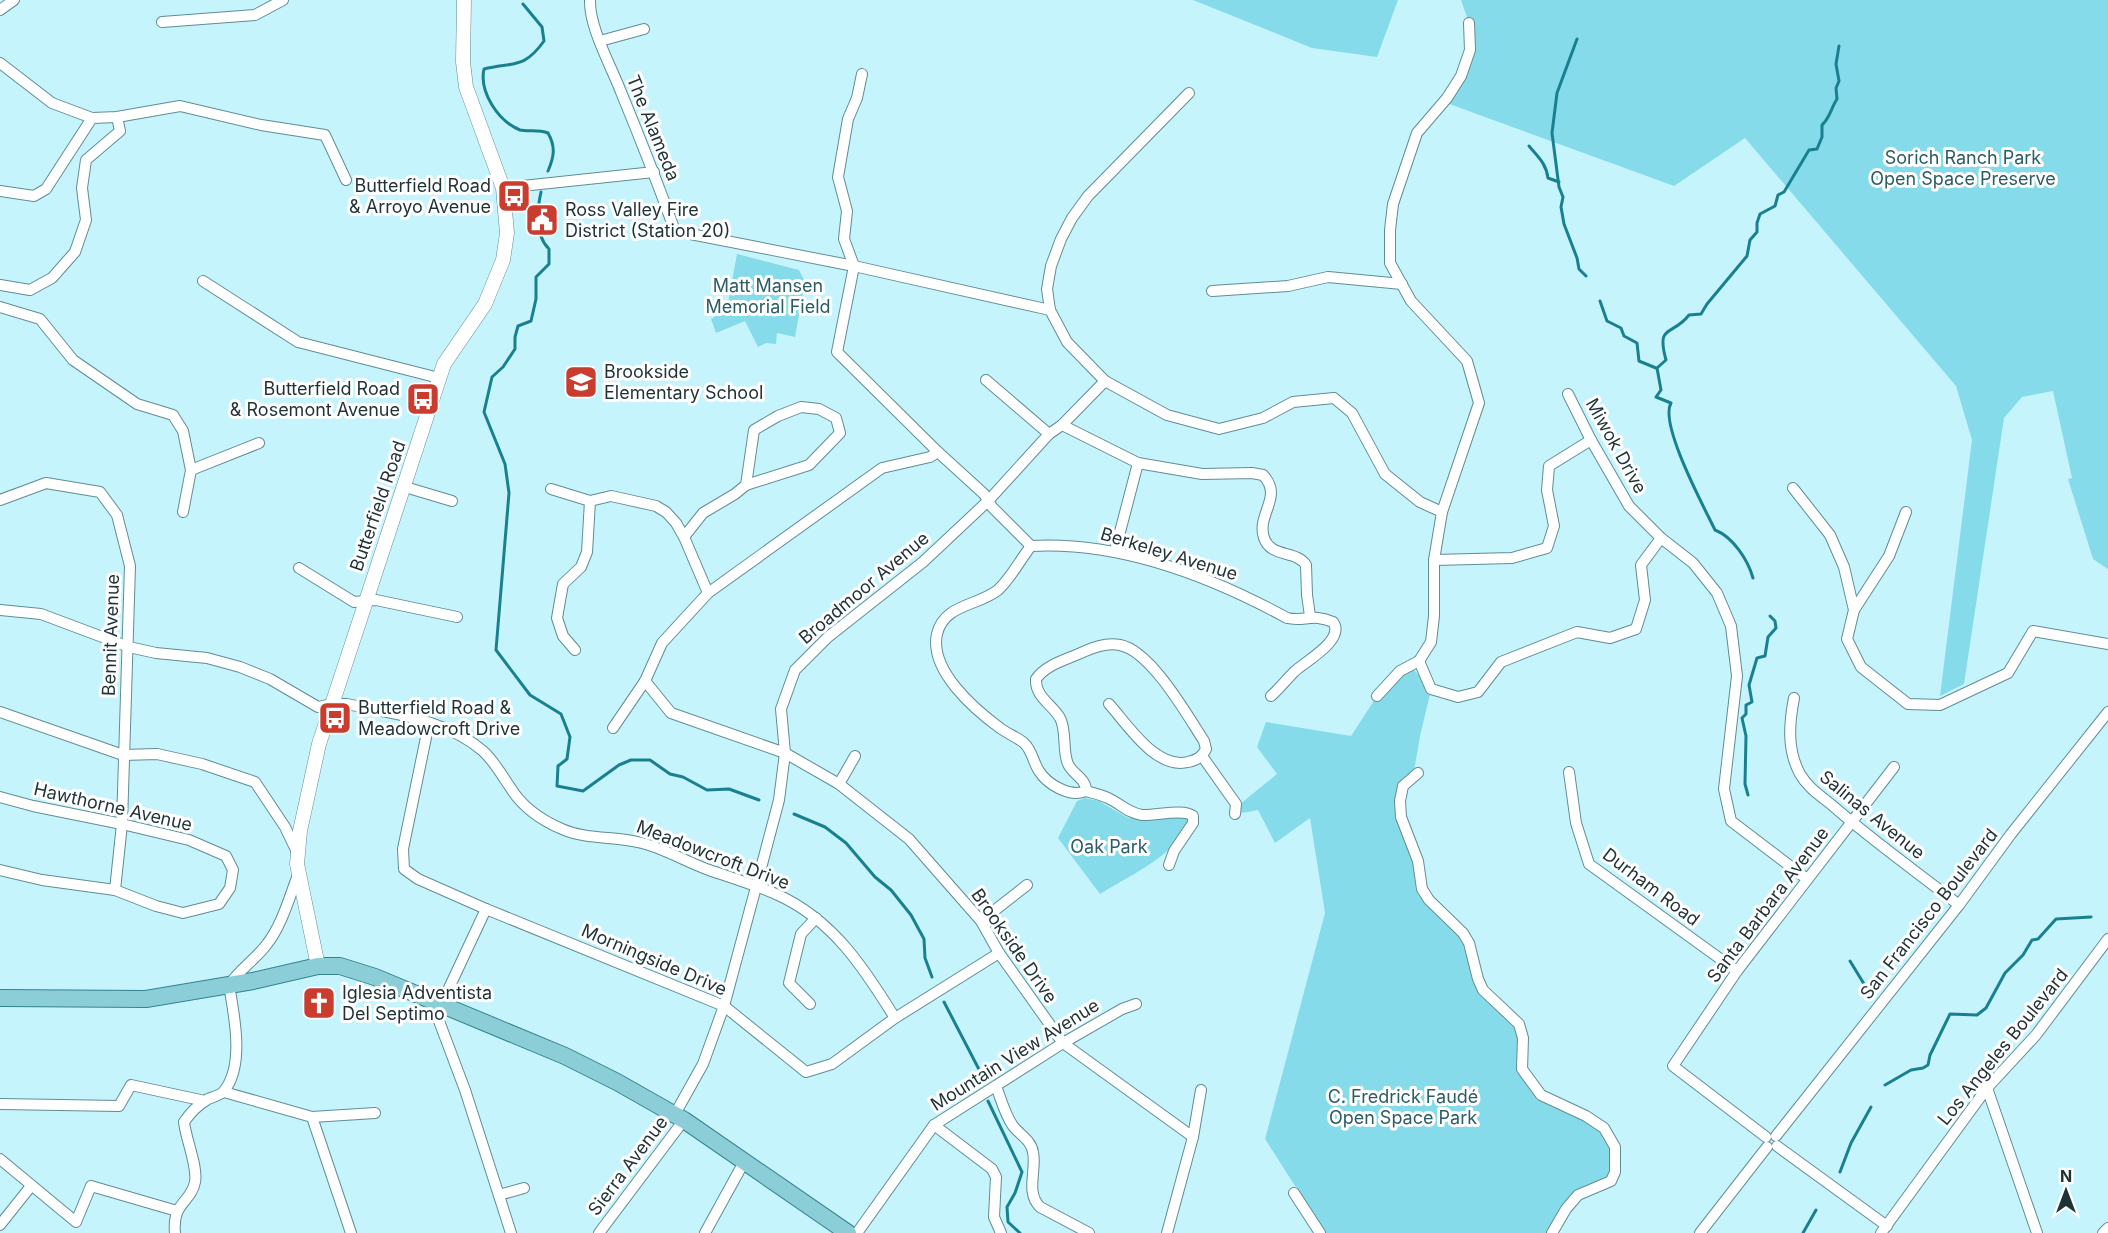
<svg xmlns="http://www.w3.org/2000/svg" width="2108" height="1233" viewBox="0 0 2108 1233" font-family="Inter,sans-serif">
	<rect width="100%" height="100%" fill="#c5f4fd"/>
	<g fill="#86dbea">
		<path d="M1193,0H1398L1377,57L1312,48Z"/>
		<path d="M1461,0H2108V569L2093,559L2068,479L2072,478L2053,391L2022,397L2004,418L1964,684L1940,696L1972,440L1956,386L1745,138L1674,186L1444,102L1461,76L1469,23Z"/>
		<path d="M737,254L799,270L805,282L795,337L777,333L776,344L766,343L758,347L745,321L716,333L711,319L727,309Z"/>
		<path d="M1411,668C1420,672 1424,686 1430,694L1420,736L1413,777L1400,801L1421,882L1463,933L1478,979L1519,1024L1522,1069L1541,1095L1586,1116L1615,1147L1611,1181L1578,1195L1552,1233H1325L1265,1139L1325,913L1310,818L1275,843L1258,810L1242,813L1239,805L1277,774L1257,747L1266,722L1351,736L1377,696Z"/>
		<path d="M1085,798L1099,801L1128,818L1191,813C1185,852 1130,875 1100,894L1058,838L1077,801Z"/>
	</g>
	<g fill="none" stroke-linecap="round" stroke-linejoin="round">
		<g stroke="#19808f" stroke-width="3">
			<path d="M523,4L542,27L544,41C524,69 514,62 484,69C479,92 498,121 520,130C528,132 538,129 548,133C556,147 554,157 548,171"/>
			<path d="M1577,39L1557,93L1552,133L1559,187L1563,197L1561,207L1564,224L1577,258L1579,269L1586,276"/>
			<path d="M1529,146C1538,157 1546,163 1548,178L1559,182"/>
			<path d="M541,192C537,210 535,235 549,249V264L536,277V299L531,321L518,326L515,337V349L503,367L492,377L484,412L505,464L509,493L496,650L530,695L561,714L570,737L567,759L558,766L557,786L583,791L619,765L631,760H650L670,774L683,777L707,790L729,789L759,800"/>
			<path d="M1600,301L1607,321L1621,328L1624,336L1637,343L1639,361L1656,368"/>
			<path d="M1753,578C1748,560 1733,537 1715,530C1704,507 1659,424 1671,403L1656,397L1661,390L1657,368L1666,360C1656,323 1672,337 1689,315L1701,314L1707,304L1747,256L1750,240L1757,232V223L1760,214L1775,206L1778,195L1784,192L1809,150L1817,149L1822,137V125C1830,118 1831,108 1837,99L1836,88L1839,81L1836,64L1839,46"/>
			<path d="M1748,795L1745,784L1746,736L1742,718L1746,714V705L1752,702L1749,685L1757,658L1765,656L1768,637L1776,628L1775,621L1770,616"/>
			<path d="M794,814L825,827L846,843L875,877L891,890L911,915L924,939L925,958L932,977"/>
			<path d="M1850,961L1872,997"/>
			<path d="M944,1002L984,1079"/>
			<path d="M1885,1085L1911,1070L1923,1068L1928,1065L1930,1055L1950,1014L1977,1015L1986,1008L2005,973L2023,955L2032,940L2038,939L2056,919L2091,917"/>
			<path d="M988,1101L1022,1172L1015,1193L1007,1207L1008,1222L1020,1233"/>
			<path d="M1840,1172L1851,1143L1871,1107"/>
			<path d="M1803,1233L1816,1210"/>
		</g>
		<defs>
			<g id="minor">
				<path d="M590,0C589,27 611,66 621,92C640,138 658,184 675,231L854,266L1050,310"/>
				<path d="M0,10L14,0"/>
				<path d="M162,22L255,15L283,0"/>
				<path d="M600,41L644,29"/>
				<path d="M0,63L52,103L92,118"/>
				<path d="M862,74L857,98L848,119L838,177L847,211L844,239L854,266L837,352L938,452L984,494L992,507L1031,546C1120,541 1210,576 1287,618C1304,622 1313,613 1333,622C1346,640 1304,662 1294,672C1286,680 1279,689 1271,696"/>
				<path d="M1189,93L1088,196L1072,218L1061,239L1051,266L1047,289L1050,310L1067,342L1105,381L1167,415L1219,429L1263,418L1293,402L1334,398L1352,413L1385,474L1420,502L1442,512"/>
				<path d="M503,188L654,172"/>
				<path d="M0,191L34,196L46,189L92,118L117,117L180,106L261,125L325,135L346,180"/>
				<path d="M203,281L298,342L439,378"/>
				<path d="M0,285L30,290L52,278L75,252L86,220L82,188L86,160L120,131L117,117"/>
				<path d="M1212,291L1288,286L1328,277L1402,284"/>
				<path d="M0,307L40,319L73,360L137,404L173,415L183,431L191,470L183,512"/>
				<path d="M986,380L1049,434"/>
				<path d="M1568,394L1591,440L1629,506L1661,538L1693,563L1717,593L1731,626L1737,676L1724,789L1731,821L1807,879"/>
				<path d="M801,407L819,409L836,418L840,433L809,465L746,485L754,430L778,416Z"/>
				<path d="M1062,425L1138,463L1202,474L1252,473L1263,475C1284,497 1256,514 1264,538C1271,558 1296,550 1306,565L1307,595L1310,616"/>
				<path d="M191,470L259,443"/>
				<path d="M405,487L452,501"/>
				<path d="M1793,488L1830,535L1844,567L1854,610L1847,639L1861,667L1908,704L1940,705L2008,673L2033,631L2108,644"/>
				<path d="M551,489L590,501L611,496L656,506L666,512L676,523L684,537L708,593"/>
				<path d="M0,500L46,483L100,492L117,515L130,566L122,824L115,890"/>
				<path d="M684,537L703,513L735,494L746,485"/>
				<path d="M1031,546C1020,560 1011,578 998,590C978,606 944,604 937,634C929,670 974,709 1000,728C1008,734 1017,737 1024,743C1032,750 1033,762 1039,771C1047,784 1070,798 1086,791"/>
				<path d="M1115,551L1138,463"/>
				<path d="M1434,560L1512,558L1547,548L1554,526L1547,490L1549,466L1591,440"/>
				<path d="M299,568L354,602L376,600L457,617"/>
				<path d="M0,610L41,614L129,647L156,653L207,658L240,667L270,679L318,707L332,704H347C393,714 446,719 483,751C494,761 501,774 510,787C522,807 541,820 562,829C587,840 616,836 642,843C665,849 687,862 709,870C732,878 756,885 778,895C833,920 864,968 895,1018"/>
				<path d="M1854,610L1889,556L1906,512"/>
				<path d="M575,650L563,636L557,618L563,584L581,567L587,552L590,501"/>
				<path d="M1419,661L1431,642L1434,616V560L1442,512L1479,403L1467,361L1411,301L1390,263V230L1393,204L1417,133L1447,98L1461,76L1470,50L1469,23"/>
				<path d="M1419,661L1431,689L1458,697L1478,692L1501,662L1577,632L1610,638L1636,629L1645,600L1641,565L1661,538"/>
				<path d="M645,681L671,713L785,753L839,784L909,839L981,921L999,953L1063,1043L1193,1137"/>
				<path d="M1377,696L1400,671L1419,661"/>
				<path d="M1794,698C1789,724 1787,750 1800,774C1808,788 1821,796 1833,806C1873,841 1917,872 1959,905"/>
				<path d="M0,712L123,755L157,754L202,764L255,782L285,827L297,852"/>
				<path d="M429,723L403,849L404,869L418,879L486,909L724,1006L806,1072L832,1064L895,1018L999,953"/>
				<path d="M613,728L645,681L662,643L708,593L882,468L930,457L938,452"/>
				<path d="M1202,756L1236,804L1235,814"/>
				<path d="M1569,772L1576,823L1589,864L1737,971"/>
				<path d="M1418,773L1403,786L1400,801L1401,817L1418,861L1422,889L1429,900L1463,933L1469,943L1478,979L1483,990L1519,1024L1523,1038L1522,1069L1541,1095L1586,1116L1604,1128L1615,1147V1172L1611,1181L1578,1195L1566,1209L1552,1233"/>
				<path d="M839,784L855,756"/>
				<path d="M1086,791C1086,778 1073,775 1068,764C1062,750 1067,731 1060,718C1052,704 1035,697 1036,679C1045,666 1062,661 1076,655C1090,649 1104,642 1120,645C1151,651 1187,715 1204,741L1206,749C1202,757 1197,760 1188,762C1156,770 1128,725 1109,704"/>
				<path d="M1086,791C1093,793 1101,795 1108,798C1121,804 1128,813 1142,815C1156,816 1183,808 1193,816V823L1174,851L1169,865"/>
				<path d="M0,797L33,806L122,824L189,840L226,856L233,870L230,888L219,904L183,913L156,906L115,890L42,880L0,870"/>
				<path d="M486,909L441,1005L439,1021L465,1090L511,1233"/>
				<path d="M981,921L1027,885"/>
				<path d="M810,1004L789,983L801,934L816,918"/>
				<path d="M996,1086C1001,1099 1005,1115 1013,1126C1020,1135 1031,1140 1033,1152C1037,1170 1025,1192 1040,1207L1089,1233"/>
				<path d="M1987,1088L2037,1233"/>
				<path d="M224,1092L312,1117L351,1233"/>
				<path d="M0,1104L119,1106L131,1085L205,1101"/>
				<path d="M675,1114L703,1064L724,1006L756,887L779,800L785,753L781,709L795,670L828,637L923,562L988,501L1049,434L1062,425L1105,381"/>
				<path d="M312,1117L375,1113"/>
				<path d="M934,1125L992,1169L996,1177L994,1217L1001,1233"/>
				<path d="M1776,1136L1959,905L2011,834L2108,712"/>
				<path d="M1766,1137L1673,1066L1737,971L1894,767"/>
				<path d="M1777,1146L1887,1226"/>
				<path d="M0,1159L76,1222L91,1186L177,1211"/>
				<path d="M1294,1193L1320,1233"/>
				<path d="M499,1195L524,1188"/>
				<path d="M0,1225L31,1186"/>
				<path d="M175,1233C172,1202 191,1203 195,1182C198,1167 186,1140 184,1122C190,1113 198,1105 208,1099C213,1097 221,1095 224,1091C245,1065 234,1015 229,985C240,969 256,959 267,944C282,925 289,898 298,875"/>
				<path d="M599,1233L684,1120"/>
				<path d="M705,1233L744,1162"/>
				<path d="M857,1233L934,1125L1063,1043L1122,1009L1136,1004"/>
				<path d="M1167,1233L1193,1137L1201,1090"/>
				<path d="M1700,1233L1767,1147"/>
				<path d="M1881,1233L1987,1088L2036,1035L2108,939"/>
				<path d="M2103,1233L2108,1228"/>
			</g>
			<path id="tertiary" d="M318,966L297,864L300,831L319,744L444,364L485,304L503,260L507,233L503,188L466,87L463,62L464,0"/>
			<path id="primary" d="M0,998L146,999L253,981L318,966H340L375,977L565,1056L617,1082L684,1120L848,1233"/>
		</defs>
		<use href="#minor" stroke="#608d94" stroke-width="12"/>
		<use href="#tertiary" stroke="#608d94" stroke-width="15"/>
		<use href="#primary" stroke="#34828e" stroke-width="18"/>
		<use href="#minor" stroke="#fff" stroke-width="10"/>
		<use href="#tertiary" stroke="#fff" stroke-width="14"/>
		<use href="#primary" stroke="#8cced8" stroke-width="16"/>
	</g>
	<defs>
		<symbol id="bus-square" viewBox="-11 -11 22 22"><rect x="-9" y="-9" width="18" height="18" rx="4" fill="#ca3d2e" stroke="#fff"/><path d="M-5-6H5V4H4V6H2V4H-2V6H-4V4H-5ZM-3.5-4V0h7V-4ZM-3.5 1.2v1.5H-2V1.2ZM2 1.2v1.5H3.5V1.2Z" fill="#fff"/></symbol>
		<symbol id="civic-square" viewBox="-11 -11 22 22"><rect x="-9" y="-9" width="18" height="18" rx="4" fill="#ca3d2e" stroke="#fff"/><path d="M-.6-6.5H3V-4.5H.6V-3L4-1V1h2V6H-6V1h2V-1L-.6-3ZM-1.2 2.5V6h2.4V2.5Z" fill="#fff"/></symbol>
		<symbol id="school-square" viewBox="-11 -11 22 22"><rect x="-9" y="-9" width="18" height="18" rx="4" fill="#ca3d2e" stroke="#fff"/><path d="M0-5L7-2L0 1L-7-2ZM-4 1L0 2.5L4 1V4Q0 6-4 4Z" fill="#fff"/></symbol>
		<symbol id="church-square" viewBox="-11 -11 22 22"><rect x="-9" y="-9" width="18" height="18" rx="4" fill="#ca3d2e" stroke="#fff"/><path d="M-1.2-6h2.4v3.5h3.3v2.4h-3.3V6h-2.4V-.1h-3.3v-2.4h3.3Z" fill="#fff"/></symbol>
	</defs>
	<g fill-rule="evenodd">
		<use href="#bus-square" x="495" y="177" width="38" height="38"/>
		<use href="#civic-square" x="523" y="201" width="38" height="38"/>
		<use href="#school-square" x="562" y="363" width="38" height="38"/>
		<use href="#bus-square" x="404" y="380" width="38" height="38"/>
		<use href="#bus-square" x="316" y="699" width="38" height="38"/>
		<use href="#church-square" x="300" y="984" width="38" height="38"/>
	</g>
	<g text-anchor="middle" stroke-width="6" stroke-linejoin="round" paint-order="stroke">
		<g font-size="18" fill="#1f3235" stroke="#fff">
			<text transform="translate(653 128) rotate(68)" y="6">The Alameda</text>
			<text transform="translate(1616 446) rotate(61)" y="6">Miwok Drive</text>
			<text transform="translate(378 506) rotate(-71)" y="6">Butterfield Road</text>
			<text transform="translate(1169 554) rotate(17)" y="6">Berkeley Avenue</text>
			<text transform="translate(864 588) rotate(-40)" y="6">Broadmoor Avenue</text>
			<text transform="translate(111 635) rotate(-88)" y="6">Bennit Avenue</text>
			<text transform="translate(113 807) rotate(13)" y="6">Hawthorne Avenue</text>
			<text transform="translate(1872 815) rotate(39)" y="6">Salinas Avenue</text>
			<text transform="translate(713 855) rotate(21)" y="6">Meadowcroft Drive</text>
			<text transform="translate(1651 887) rotate(37)" y="6">Durham Road</text>
			<text transform="translate(1768 905) rotate(-53)" y="6">Santa Barbara Avenue</text>
			<text transform="translate(1929 914) rotate(-52)" y="6">San Francisco Boulevard</text>
			<text transform="translate(1014 946) rotate(55)" y="6">Brookside Drive</text>
			<text transform="translate(654 960) rotate(23)" y="6">Morningside Drive</text>
			<text transform="translate(2003 1047) rotate(-51)" y="6">Los Angeles Boulevard</text>
			<text transform="translate(1015 1055) rotate(-32)" y="6">Mountain View Avenue</text>
			<text transform="translate(628 1166) rotate(-53)" y="6">Sierra Avenue</text>
		</g>
		<g font-size="18" fill="#2b5d66" stroke="#fff">
			<text x="1963" y="164">Sorich Ranch Park<tspan x="1963" dy="21">Open Space Preserve</tspan></text>
			<text x="768" y="292">Matt Mansen<tspan x="768" dy="21">Memorial Field</tspan></text>
			<text x="1109" y="853">Oak Park</text>
			<text x="1403" y="1103">C. Fredrick Faudé<tspan x="1403" dy="21">Open Space Park</tspan></text>
		</g>
		<g font-size="18" fill="#1f3235" stroke="#fff" text-anchor="start">
			<text x="491" y="192" text-anchor="end">Butterfield Road<tspan x="491" dy="21">&amp; Arroyo Avenue</tspan></text>
			<text x="565" y="216">Ross Valley Fire<tspan x="565" dy="21">District (Station 20)</tspan></text>
			<text x="604" y="378">Brookside<tspan x="604" dy="21">Elementary School</tspan></text>
			<text x="400" y="395" text-anchor="end">Butterfield Road<tspan x="400" dy="21">&amp; Rosemont Avenue</tspan></text>
			<text x="358" y="714">Butterfield Road &amp;<tspan x="358" dy="21">Meadowcroft Drive</tspan></text>
			<text x="342" y="999">Iglesia Adventista<tspan x="342" dy="21">Del Septimo</tspan></text>
		</g>
	</g>
	<g transform="translate(2066 1191)" stroke="#ffffff" stroke-width="4.5" paint-order="stroke">
	<path d="M0-4.5L10 22L0 15L-10 22Z" fill="#1f3235"/>
	<text y="-9" font-size="16" font-weight="bold" text-anchor="middle" fill="#1f3235">N</text>
	</g>
</svg>
